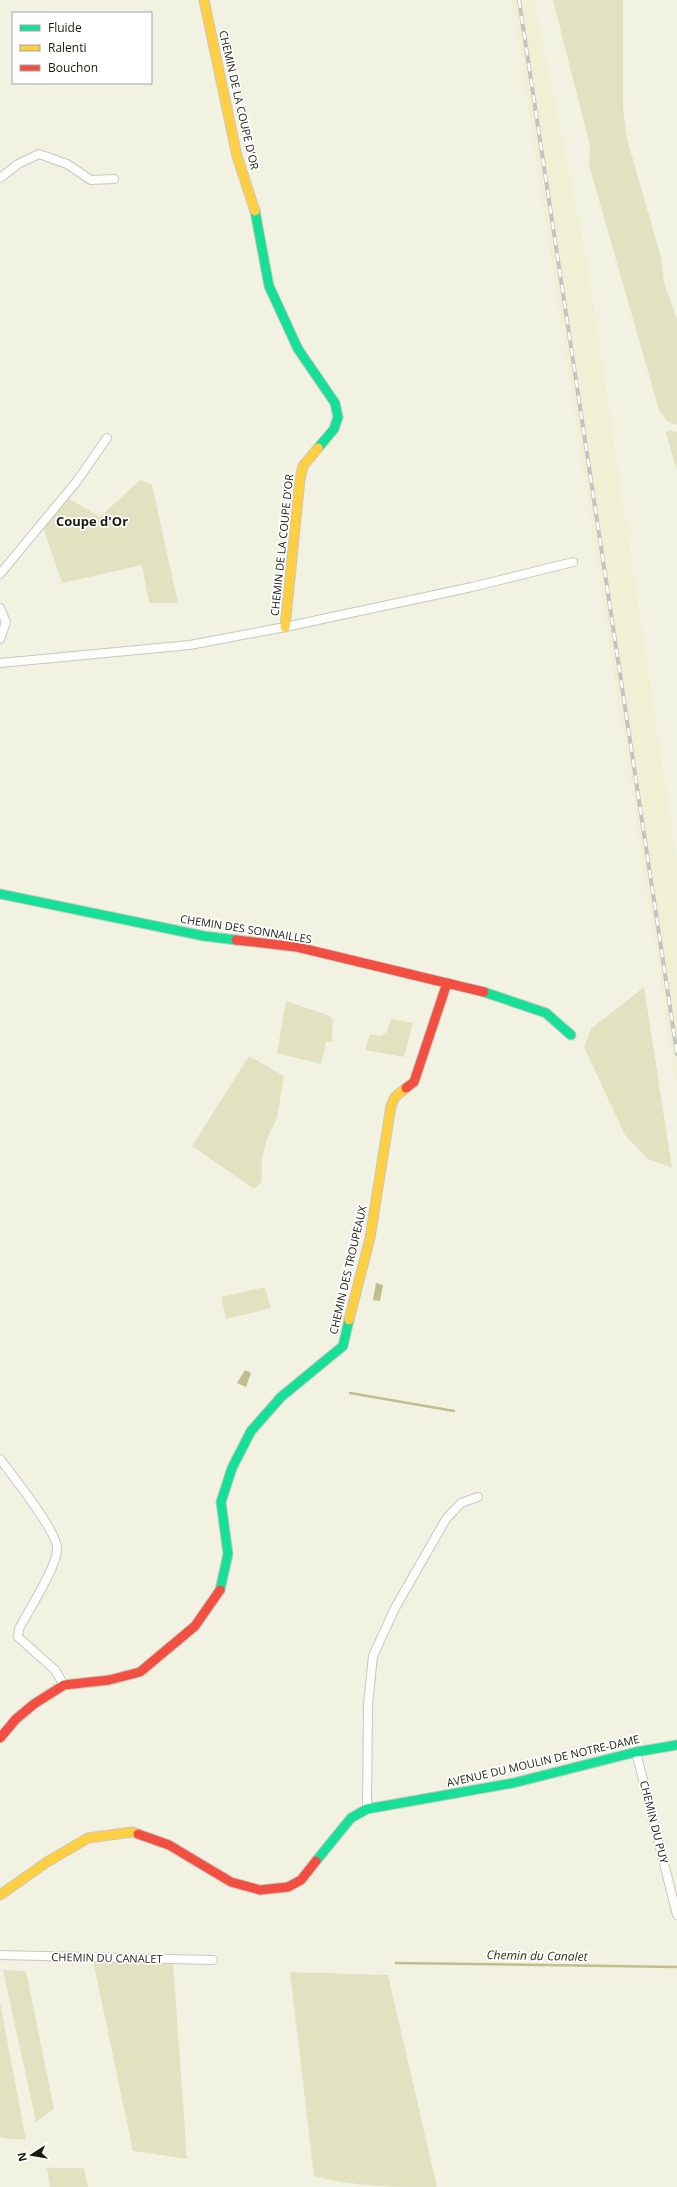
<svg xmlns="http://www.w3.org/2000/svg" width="677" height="2187" viewBox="0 0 677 2187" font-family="'Open Sans',sans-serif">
	<rect width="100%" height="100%" fill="#f2f2e2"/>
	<path fill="#f1f0d5" d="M512,0H534L587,261L677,865V1092Z"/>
	<g fill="#e3e2c0">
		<path d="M553,0H623V107L627,139L661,257L664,283L677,319V425L667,421L659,410L589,165L590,146Z"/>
		<path d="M668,431L677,432V470L666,433Z"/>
		<path d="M140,480L152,485L178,603H149L142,565L62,583L43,527L68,498L100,517Z"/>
		<path d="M644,987L672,1168L648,1159L625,1135L584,1047L591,1029Z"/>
		<path d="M286,1001L328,1015L333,1020L332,1042H326L321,1064L277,1053Z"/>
		<path d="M391,1019L413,1023L404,1057L365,1050L370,1034L380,1036L387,1032Z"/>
		<path d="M249,1056L284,1076L277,1118L267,1139L262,1158V1182L254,1189L192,1146Z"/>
		<path d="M265,1287L271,1308L226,1319L221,1297Z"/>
		<path d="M93,1961L173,1964L187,2159L133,2151Z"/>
		<path d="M3,1970L26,1971L54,2109L36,2122Z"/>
		<path d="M290,1972L388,1975L437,2187C396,2187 353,2187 314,2176Z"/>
		<path d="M0,2002L26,2140L1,2138L0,2133Z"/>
		<path d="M47,2168H84L88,2187H50Z"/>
	</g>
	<g fill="#c0be8a">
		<path d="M376,1283L383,1285L380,1301L373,1300Z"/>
		<path d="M245,1370L251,1373L246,1387L237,1383Z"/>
	</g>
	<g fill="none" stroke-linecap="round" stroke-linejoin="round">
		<g stroke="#c0be8a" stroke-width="2.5">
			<path d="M350,1393L454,1411"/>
			<path d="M396,1963L677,1967"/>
		</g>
		<defs>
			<g id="street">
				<path d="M0,178L18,164L39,154L67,164L91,180L114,179"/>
				<path d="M0,574L77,481L107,438"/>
				<path d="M0,608L6,622L0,639"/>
				<path d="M0,663L190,645L285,627L472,587L573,562"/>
				<path d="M0,1459C12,1475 58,1532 57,1549C57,1567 28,1611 19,1629L18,1637L55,1670L64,1685"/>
				<path d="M636,1752L677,1915"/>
				<path d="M367,1809L368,1705L373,1656L395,1608L446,1519L461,1503L478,1497"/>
				<path d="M0,1955L213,1960"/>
			</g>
			<g id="fast">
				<path d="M255,211L269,286L298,349L335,403L338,417L334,429L318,448"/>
				<path d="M0,894L204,936L236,940"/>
				<path d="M484,992L546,1013L571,1035"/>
				<path d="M220,1590L228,1554L221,1502L232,1468L251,1431L281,1397L343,1346L349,1320"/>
				<path d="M316,1861L351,1818L367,1809L513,1783L636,1752L677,1745"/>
			</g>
			<g id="slow">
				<path d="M204,0L237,156L255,211"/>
				<path d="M285,627L300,479L303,466L318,448"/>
				<path d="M349,1320L370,1238L391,1106L395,1097L406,1088"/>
				<path d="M0,1895L47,1862L88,1838L132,1832L138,1834"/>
			</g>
			<g id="jam">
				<path d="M236,940L297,947L484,992"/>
				<path d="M406,1088L414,1082L447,983"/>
				<path d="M0,1738L16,1719L34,1704L64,1685L109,1680L140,1672L195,1626L220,1590"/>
				<path d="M138,1834L169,1845L231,1882L260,1890L288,1887L301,1880L316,1861"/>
			</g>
		</defs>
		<use href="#street" stroke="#c8c8bc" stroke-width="10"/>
		<use href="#fast" stroke="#c8c8bc" stroke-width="11"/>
		<use href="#slow" stroke="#c8c8bc" stroke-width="11"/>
		<use href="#jam" stroke="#c8c8bc" stroke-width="11"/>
		<use href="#street" stroke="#fdfdfb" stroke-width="8"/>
		<use href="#fast" stroke="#16e098" stroke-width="9"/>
		<use href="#slow" stroke="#ffcf43" stroke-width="9"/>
		<use href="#jam" stroke="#f24e42" stroke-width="9"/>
		<defs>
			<path id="rail" d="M519,0L677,1054"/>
		</defs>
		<use href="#rail" stroke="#c3c3bf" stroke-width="4"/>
		<use href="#rail" stroke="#fff" stroke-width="2.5" stroke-dasharray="8" stroke-linecap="butt"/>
	</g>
	<g text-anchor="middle" stroke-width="3.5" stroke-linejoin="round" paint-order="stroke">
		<g font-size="11" fill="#1a1a10" stroke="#fff">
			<text transform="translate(239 100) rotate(77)" y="4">CHEMIN DE LA COUPE D'OR</text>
			<text transform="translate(282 545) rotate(-84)" y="4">CHEMIN DE LA COUPE D'OR</text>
			<text transform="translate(246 929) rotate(9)" y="4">CHEMIN DES SONNAILLES</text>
			<text transform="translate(348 1270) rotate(-77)" y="4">CHEMIN DES TROUPEAUX</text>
			<text transform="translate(543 1761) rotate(-13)" y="4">AVENUE DU MOULIN DE NOTRE-DAME</text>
			<text transform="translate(654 1822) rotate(76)" y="4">CHEMIN DU PUY</text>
			<text transform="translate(107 1958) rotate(1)" y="4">CHEMIN DU CANALET</text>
		</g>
		<g font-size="12" font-style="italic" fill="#312f10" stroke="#fff">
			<text transform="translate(537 1956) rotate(1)" y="4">Chemin du Canalet</text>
		</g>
		<g font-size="13" font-weight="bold" fill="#1a1a10" stroke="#fff">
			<text x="92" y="526">Coupe d'Or</text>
		</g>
	</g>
	<rect x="12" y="12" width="140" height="72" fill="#ffffff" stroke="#a3a39f"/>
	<rect x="20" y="25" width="20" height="6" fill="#16e098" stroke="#a3a39f"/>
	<text x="48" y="32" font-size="12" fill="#1a1a10">Fluide</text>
	<rect x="20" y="45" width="20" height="6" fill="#ffcf43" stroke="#a3a39f"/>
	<text x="48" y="52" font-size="12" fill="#1a1a10">Ralenti</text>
	<rect x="20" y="65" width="20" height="6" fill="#f24e42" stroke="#a3a39f"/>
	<text x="48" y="72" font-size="12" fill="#1a1a10">Bouchon</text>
	<g transform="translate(32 2155) rotate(258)" stroke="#ffffff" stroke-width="3" paint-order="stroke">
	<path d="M0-3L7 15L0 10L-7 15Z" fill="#1a1a10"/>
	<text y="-6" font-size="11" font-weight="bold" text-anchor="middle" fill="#1a1a10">N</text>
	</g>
</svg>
